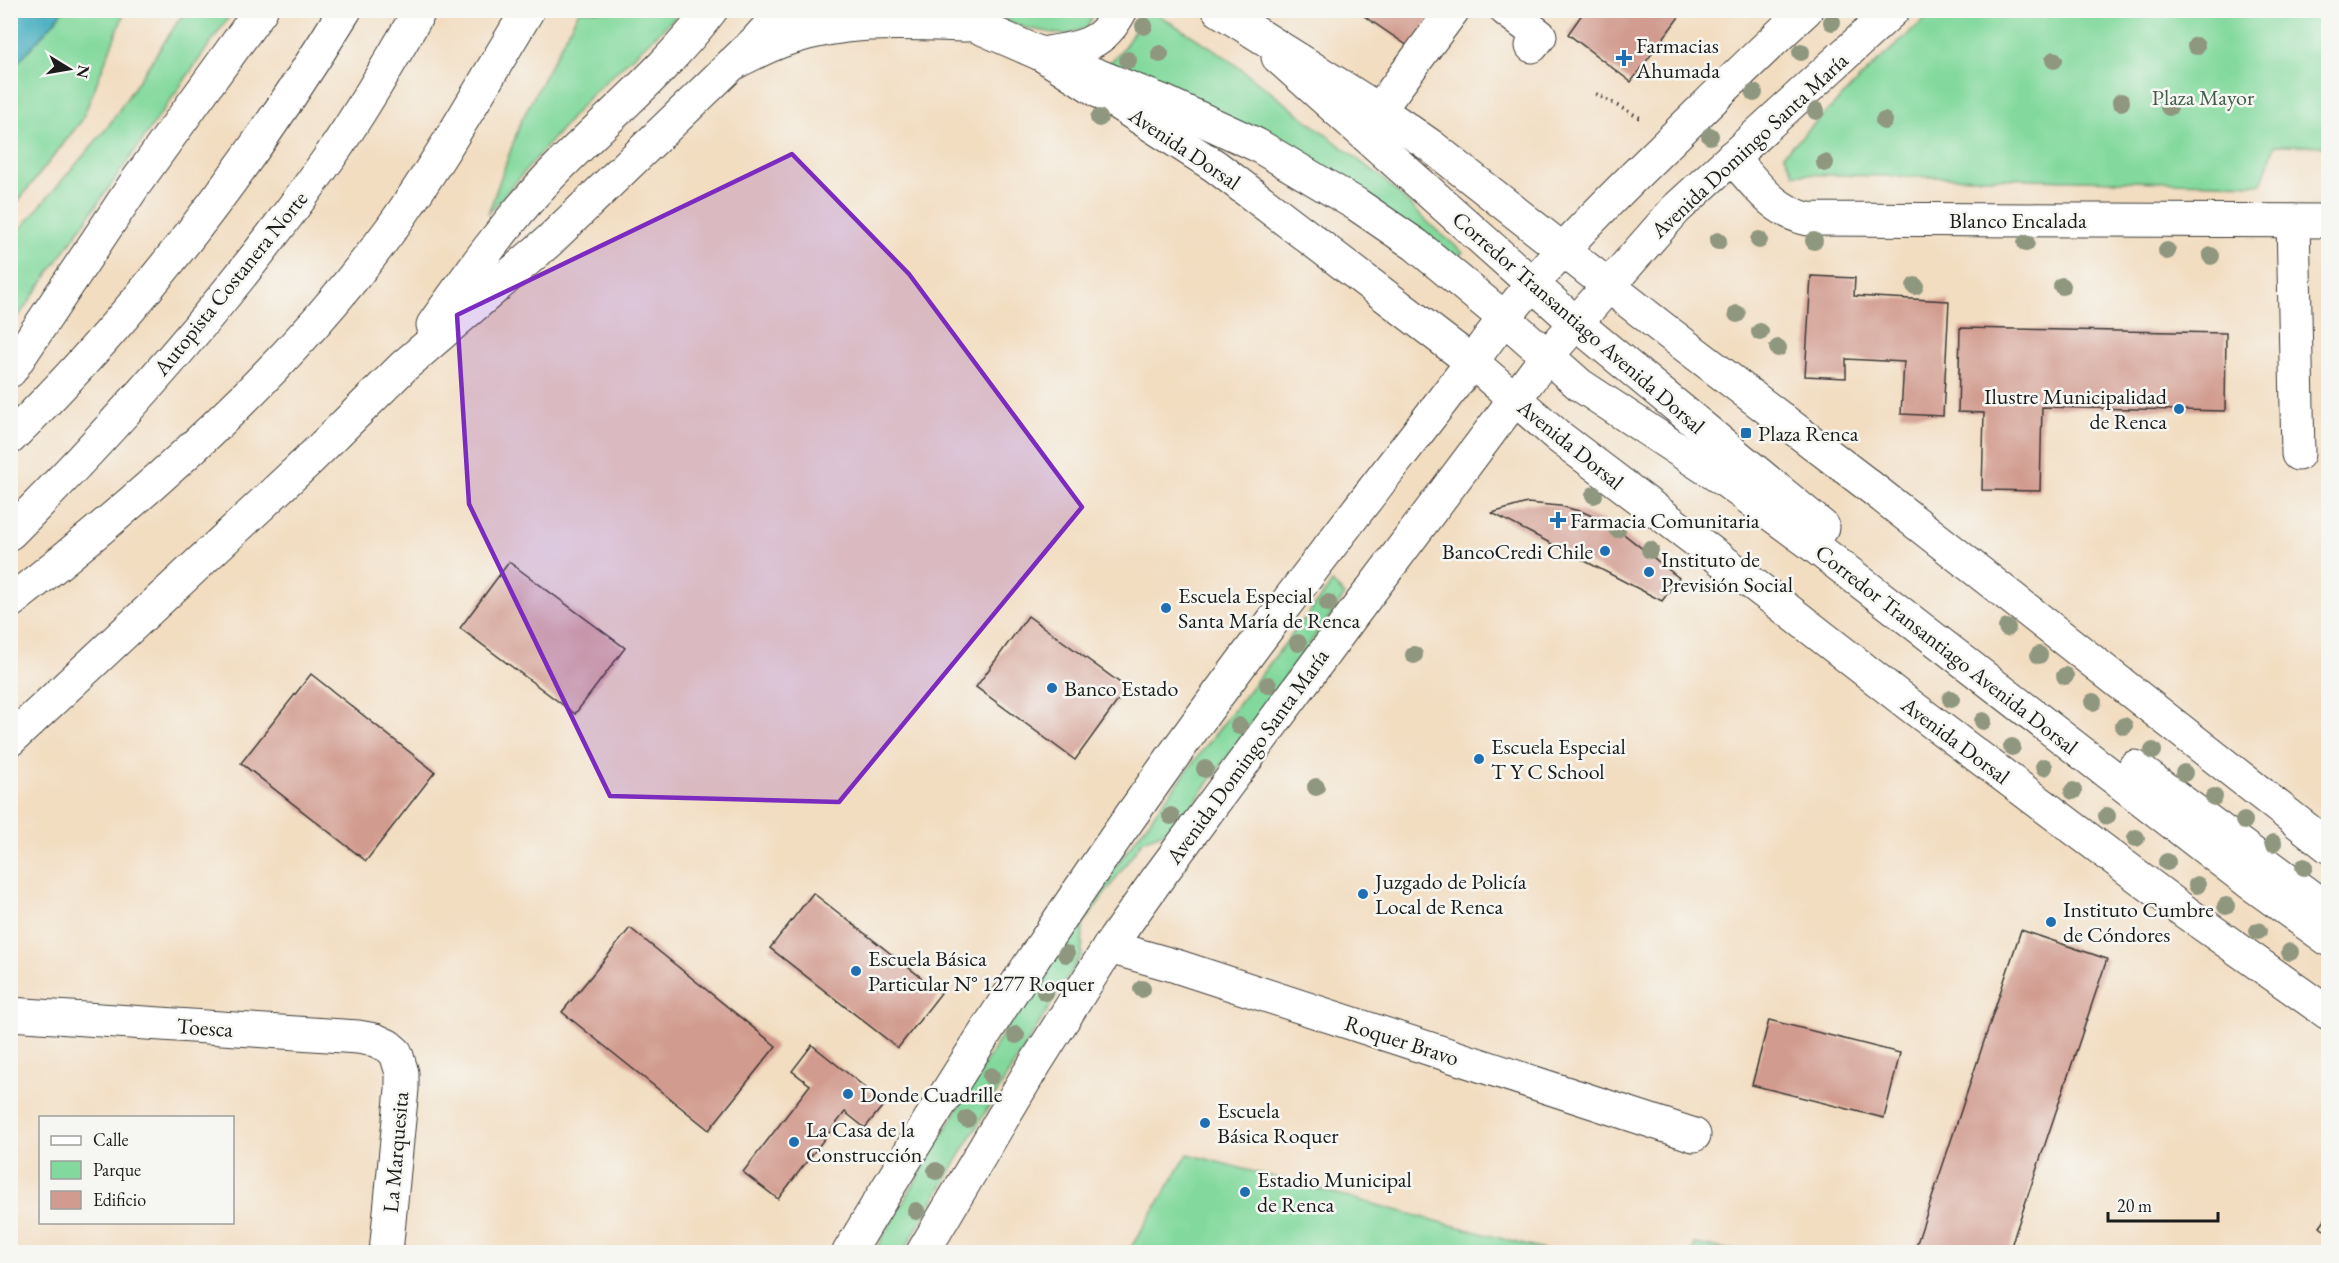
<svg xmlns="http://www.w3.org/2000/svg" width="2339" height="1263" viewBox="0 0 2339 1263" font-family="'EB Garamond',serif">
	<rect width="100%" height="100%" fill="#f6f6f2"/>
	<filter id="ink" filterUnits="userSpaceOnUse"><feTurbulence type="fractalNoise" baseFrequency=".0167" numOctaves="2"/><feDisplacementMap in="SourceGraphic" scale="12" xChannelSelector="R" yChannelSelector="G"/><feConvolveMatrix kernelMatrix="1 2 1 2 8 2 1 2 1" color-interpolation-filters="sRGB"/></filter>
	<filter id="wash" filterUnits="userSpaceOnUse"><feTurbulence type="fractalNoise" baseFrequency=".008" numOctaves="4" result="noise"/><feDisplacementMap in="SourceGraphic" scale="24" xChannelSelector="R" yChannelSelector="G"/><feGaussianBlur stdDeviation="1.35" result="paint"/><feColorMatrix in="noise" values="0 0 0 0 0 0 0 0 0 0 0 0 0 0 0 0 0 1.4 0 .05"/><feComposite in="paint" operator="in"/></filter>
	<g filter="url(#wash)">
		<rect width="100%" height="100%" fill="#f2ddc1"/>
		<g fill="#83d99d" stroke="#507a5c" stroke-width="1.5">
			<path d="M11,11H125L82,120L11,210Z"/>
			<path d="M185,11H233L11,327V240L107,128Z"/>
			<path d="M579,11H682L590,96L488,214L521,121Z"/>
			<path d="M977,11H1095L1087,28L1064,35L1026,28Z"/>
			<path d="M1142,11H1152L1220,53L1382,178L1435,229L1463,252L1455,259L1106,66C1123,51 1136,33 1142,11Z"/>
			<path d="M1934,11H2328V146L2275,145L2261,184L1794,174L1784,154L1875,64Z"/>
			<path d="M1332,583L1345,595L1177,826L1142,841L1083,925L1082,954L999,1089L903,1252H874C936,1147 996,1039 1065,938C1149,816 1242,700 1332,583Z"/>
			<path d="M1188,1154L1551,1252H1128Z"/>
			<path d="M1695,1244L1743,1252H1692Z"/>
		</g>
		<path fill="#3eaabd" stroke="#2d636c" stroke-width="1.5" d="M11,10L62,11L56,20L11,70Z"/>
		<g id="blocks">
			<g fill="#d29b8f">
				<path d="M1355,10H1435L1411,48Z"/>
				<path d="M1585,10H1684L1631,82L1568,34Z"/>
				<path d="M1811,276L1855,278L1854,296L1949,301L1943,416L1901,414L1904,362L1846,359V378L1805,376Z"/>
				<path d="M1960,328L2226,333L2225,411L2042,407L2040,491L1982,490L1984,413L1958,412Z"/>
				<path d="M1527,503L1560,506L1583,512L1611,524L1679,578L1662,601L1492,513Z"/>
				<path d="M509,562L625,648L575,714L460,628Z"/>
				<path d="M1028,616L1127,688L1075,760L976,687Z"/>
				<path d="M311,674L435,772L366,861L241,763Z"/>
				<path d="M813,893L941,993L898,1048L770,948Z"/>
				<path d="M630,928L776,1046L709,1130L562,1012Z"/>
				<path d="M2021,930L2107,959L2009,1252H1914Z"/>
				<path d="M1769,1020L1900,1053L1884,1118L1752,1085Z"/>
				<path d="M812,1045L885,1103L865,1128L845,1112L778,1199L743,1172L810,1085L792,1071Z"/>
				<path d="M2328,1215V1233L2320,1226Z"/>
			</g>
		</g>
	</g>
	<g filter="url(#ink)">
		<use href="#blocks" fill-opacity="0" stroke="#3c3935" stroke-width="1.5"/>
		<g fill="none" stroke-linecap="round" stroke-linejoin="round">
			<defs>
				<g id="minor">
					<path d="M1506,10L1540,36L1532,46"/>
					<path d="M1278,57L1577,324L1823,527"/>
					<path d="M1074,66L1162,101L1257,145L1356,204L1416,245L1503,317L1580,385L1727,482L1809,542L2249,882L2328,939"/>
					<path d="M1379,110L1453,10"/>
					<path d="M1732,157C1755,183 1773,211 1808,219L2328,221"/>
					<path d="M2293,221L2298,454"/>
					<path d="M433,325C469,274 505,224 548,178C602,122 664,72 711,10"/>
					<path d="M10,740L308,461L404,366L549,241L756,41L784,10"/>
					<path d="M2135,767L2328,909"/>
					<path d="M1109,947L1176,966L1694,1135"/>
					<path d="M10,1014L358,1037L375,1040L388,1046L396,1053L402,1073V1089L386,1252"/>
				</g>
				<g id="major">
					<path d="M940,10L1041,54L1215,166L1472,362L1559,437L1798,618L1911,706L2188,914L2328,1013"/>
					<path d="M1219,10L1379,110L1431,146L1661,327L1868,485L2328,846"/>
					<path d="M1041,54C1079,48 1102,47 1121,10"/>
					<path d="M732,64C750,55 768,45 787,39C848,19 904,23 966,25"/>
					<path d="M849,1252C946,1090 1049,930 1159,776C1259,635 1367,499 1472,362C1528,281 1597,212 1667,144C1713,99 1758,54 1806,10"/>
					<path d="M923,1252L1028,1075L1109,947L1158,878L1354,613L1547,356L1676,209L1893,10"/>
				</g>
				<g id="highway">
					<path d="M10,371L135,184L261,10"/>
					<path d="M10,438C140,310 250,165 345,10"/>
					<path d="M10,533C126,416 234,293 329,158C362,111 391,60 420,10"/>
					<path d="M10,602C150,492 285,373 391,229C441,160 483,84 528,10"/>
				</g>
			</defs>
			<use href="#minor" stroke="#3c3935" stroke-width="35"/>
			<use href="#major" stroke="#3c3935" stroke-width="35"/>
			<use href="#highway" stroke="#3c3935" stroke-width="35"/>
			<path stroke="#3c3935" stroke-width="4" stroke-dasharray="1.5 4.5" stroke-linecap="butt" d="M1596,94L1642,119"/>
			<use href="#minor" stroke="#fff" stroke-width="33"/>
			<use href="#major" stroke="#fff" stroke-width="33"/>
			<use href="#highway" stroke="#fff" stroke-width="33"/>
		</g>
		<g fill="#90977f">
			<circle cx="1832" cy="22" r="9"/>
			<circle cx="1144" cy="26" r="9"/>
			<circle cx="2196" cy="46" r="9"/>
			<circle cx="1801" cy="52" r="9"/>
			<circle cx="1160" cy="54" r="9"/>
			<circle cx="1128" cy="60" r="9"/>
			<circle cx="2054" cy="60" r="9"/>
			<circle cx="1754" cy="93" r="9"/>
			<circle cx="2121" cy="102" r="9"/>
			<circle cx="2169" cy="107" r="9"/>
			<circle cx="1816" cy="111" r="9"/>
			<circle cx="1099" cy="118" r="9"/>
			<circle cx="1884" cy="121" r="9"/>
			<circle cx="1710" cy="136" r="9"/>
			<circle cx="1825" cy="163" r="9"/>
			<circle cx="1759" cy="240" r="9"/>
			<circle cx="1718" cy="241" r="9"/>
			<circle cx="1814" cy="241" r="9"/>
			<circle cx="2026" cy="243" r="9"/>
			<circle cx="2167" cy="251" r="9"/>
			<circle cx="2211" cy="256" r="9"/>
			<circle cx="1915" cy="286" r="9"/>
			<circle cx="2062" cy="286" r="9"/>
			<circle cx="1737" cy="314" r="9"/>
			<circle cx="1760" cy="332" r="9"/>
			<circle cx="1778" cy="348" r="9"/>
			<circle cx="1594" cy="495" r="9"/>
			<circle cx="1617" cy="529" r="9"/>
			<circle cx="1650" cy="550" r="9"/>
			<circle cx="1328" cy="603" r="9"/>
			<circle cx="2007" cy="628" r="9"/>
			<circle cx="1298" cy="643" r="9"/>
			<circle cx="1414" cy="655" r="9"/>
			<circle cx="2039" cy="655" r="9"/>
			<circle cx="2065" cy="676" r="9"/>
			<circle cx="1268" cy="685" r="9"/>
			<circle cx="1951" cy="699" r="9"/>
			<circle cx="2093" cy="702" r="9"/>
			<circle cx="1983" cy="721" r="9"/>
			<circle cx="1239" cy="726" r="9"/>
			<circle cx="2124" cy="726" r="9"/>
			<circle cx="2012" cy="747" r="9"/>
			<circle cx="2153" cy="751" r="9"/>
			<circle cx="2044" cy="767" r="9"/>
			<circle cx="1205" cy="769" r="9"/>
			<circle cx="2184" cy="773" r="9"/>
			<circle cx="1316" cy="787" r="9"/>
			<circle cx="2073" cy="791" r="9"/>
			<circle cx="2214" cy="797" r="9"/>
			<circle cx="1171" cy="816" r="9"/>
			<circle cx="2107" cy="816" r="9"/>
			<circle cx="2244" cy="821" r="9"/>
			<circle cx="2136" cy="838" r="9"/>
			<circle cx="2273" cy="843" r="9"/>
			<circle cx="2167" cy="862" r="9"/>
			<circle cx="2304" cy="867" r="9"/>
			<circle cx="2197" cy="885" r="9"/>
			<circle cx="2226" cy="906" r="9"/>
			<circle cx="2258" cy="931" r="9"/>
			<circle cx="2290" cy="952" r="9"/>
			<circle cx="1066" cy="954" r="9"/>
			<circle cx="1142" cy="989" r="9"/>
			<circle cx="1045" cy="992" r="9"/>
			<circle cx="1016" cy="1035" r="9"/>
			<circle cx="991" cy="1076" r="9"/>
			<circle cx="967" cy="1119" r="9"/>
			<circle cx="936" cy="1171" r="9"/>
			<circle cx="916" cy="1211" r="9"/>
		</g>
	</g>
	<path fill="#7b2cbf" fill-opacity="0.2" stroke="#7b2cbf" stroke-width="4.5" stroke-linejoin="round" d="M792,154L909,274L1082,507L839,802L610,796L469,504L457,315Z"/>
	<g fill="#1f6fb2" stroke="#f6f6f2" stroke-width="2">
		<path d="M1621 49h6v6h6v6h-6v6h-6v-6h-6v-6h6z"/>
		<circle cx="2179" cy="409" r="6"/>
		<rect x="1740" y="427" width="12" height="12" rx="3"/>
		<path d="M1555 511h6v6h6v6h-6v6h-6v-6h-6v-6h6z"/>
		<circle cx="1605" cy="551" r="6"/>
		<circle cx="1649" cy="572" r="6"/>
		<circle cx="1166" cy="608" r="6"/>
		<circle cx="1052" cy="688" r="6"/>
		<circle cx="1479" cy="759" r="6"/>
		<circle cx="1363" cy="894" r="6"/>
		<circle cx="2051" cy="922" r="6"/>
		<circle cx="856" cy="971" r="6"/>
		<circle cx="848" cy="1094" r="6"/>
		<circle cx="1205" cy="1123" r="6"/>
		<circle cx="794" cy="1142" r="6"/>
		<circle cx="1245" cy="1192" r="6"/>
	</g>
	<g text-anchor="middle" stroke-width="5" stroke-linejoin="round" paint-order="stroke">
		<g font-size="22" fill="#1c1c1c" stroke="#f6f6f2" text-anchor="start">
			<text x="1636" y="53">Farmacias<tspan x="1636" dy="25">Ahumada</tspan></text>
			<text x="2167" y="404" text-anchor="end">Ilustre Municipalidad<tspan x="2167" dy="25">de Renca</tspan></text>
			<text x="1758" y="441">Plaza Renca</text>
			<text x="1570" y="528">Farmacia Comunitaria</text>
			<text x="1593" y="559" text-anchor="end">BancoCredi Chile</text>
			<text x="1661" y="567">Instituto de<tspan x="1661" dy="25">Previsión Social</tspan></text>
			<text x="1178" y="603">Escuela Especial<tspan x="1178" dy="25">Santa María de Renca</tspan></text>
			<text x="1064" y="696">Banco Estado</text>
			<text x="1491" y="754">Escuela Especial<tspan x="1491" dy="25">T Y C School</tspan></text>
			<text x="1375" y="889">Juzgado de Policía<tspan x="1375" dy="25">Local de Renca</tspan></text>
			<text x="2063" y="917">Instituto Cumbre<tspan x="2063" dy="25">de Cóndores</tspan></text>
			<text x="868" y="966">Escuela Básica<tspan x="868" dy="25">Particular N° 1277 Roquer</tspan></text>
			<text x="860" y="1102">Donde Cuadrille</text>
			<text x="1217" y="1118">Escuela<tspan x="1217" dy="25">Básica Roquer</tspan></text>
			<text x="806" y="1137">La Casa de la<tspan x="806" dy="25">Construcción</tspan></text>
			<text x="1257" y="1187">Estadio Municipal<tspan x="1257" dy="25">de Renca</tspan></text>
		</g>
		<g font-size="22" fill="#405e49" stroke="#f6f6f2">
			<text x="2203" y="105">Plaza Mayor</text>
		</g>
		<g font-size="22" fill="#1c1c1c" stroke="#f6f6f2">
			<text transform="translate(1749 145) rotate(-43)" y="8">Avenida Domingo Santa María</text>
			<text transform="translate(1185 148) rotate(34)" y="8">Avenida Dorsal</text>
			<text x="2018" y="228">Blanco Encalada</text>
			<text transform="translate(230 283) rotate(-51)" y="8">Autopista Costanera Norte</text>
			<text transform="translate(1579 322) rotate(41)" y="8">Corredor Transantiago Avenida Dorsal</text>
			<text transform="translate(1571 444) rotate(39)" y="8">Avenida Dorsal</text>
			<text transform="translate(1947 649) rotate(38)" y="8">Corredor Transantiago Avenida Dorsal</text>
			<text transform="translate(1956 740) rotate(37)" y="8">Avenida Dorsal</text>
			<text transform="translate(1247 756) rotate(-54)" y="8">Avenida Domingo Santa María</text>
			<text transform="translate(205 1027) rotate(4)" y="8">Toesca</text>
			<text transform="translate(1402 1040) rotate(18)" y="8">Roquer Bravo</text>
			<text transform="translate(395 1152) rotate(-85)" y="8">La Marquesita</text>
		</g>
	</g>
	<rect width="2339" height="1263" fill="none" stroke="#f6f6f2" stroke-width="36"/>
	<rect x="39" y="1116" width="195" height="108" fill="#f6f6f2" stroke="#9f9f9c" stroke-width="1.5"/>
	<rect x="51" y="1136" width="30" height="9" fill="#ffffff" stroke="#9f9f9c" stroke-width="1.5"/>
	<text x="93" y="1146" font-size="18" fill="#1c1c1c">Calle</text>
	<rect x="51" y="1161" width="30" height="18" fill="#83d99d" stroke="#9f9f9c" stroke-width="1.5"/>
	<text x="93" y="1176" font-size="18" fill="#1c1c1c">Parque</text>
	<rect x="51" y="1191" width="30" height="18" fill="#d29b8f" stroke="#9f9f9c" stroke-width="1.5"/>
	<text x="93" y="1206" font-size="18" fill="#1c1c1c">Edificio</text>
	<g transform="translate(69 69) rotate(101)" stroke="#f6f6f2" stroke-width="4.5" paint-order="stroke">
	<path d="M0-4.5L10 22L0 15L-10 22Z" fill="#1c1c1c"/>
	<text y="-9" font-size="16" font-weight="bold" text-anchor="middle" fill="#1c1c1c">N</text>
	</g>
	<path d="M2108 1212v9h110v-9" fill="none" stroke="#1c1c1c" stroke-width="3"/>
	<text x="2117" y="1212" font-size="18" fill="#1c1c1c" stroke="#f6f6f2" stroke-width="4.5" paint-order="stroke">20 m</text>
</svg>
